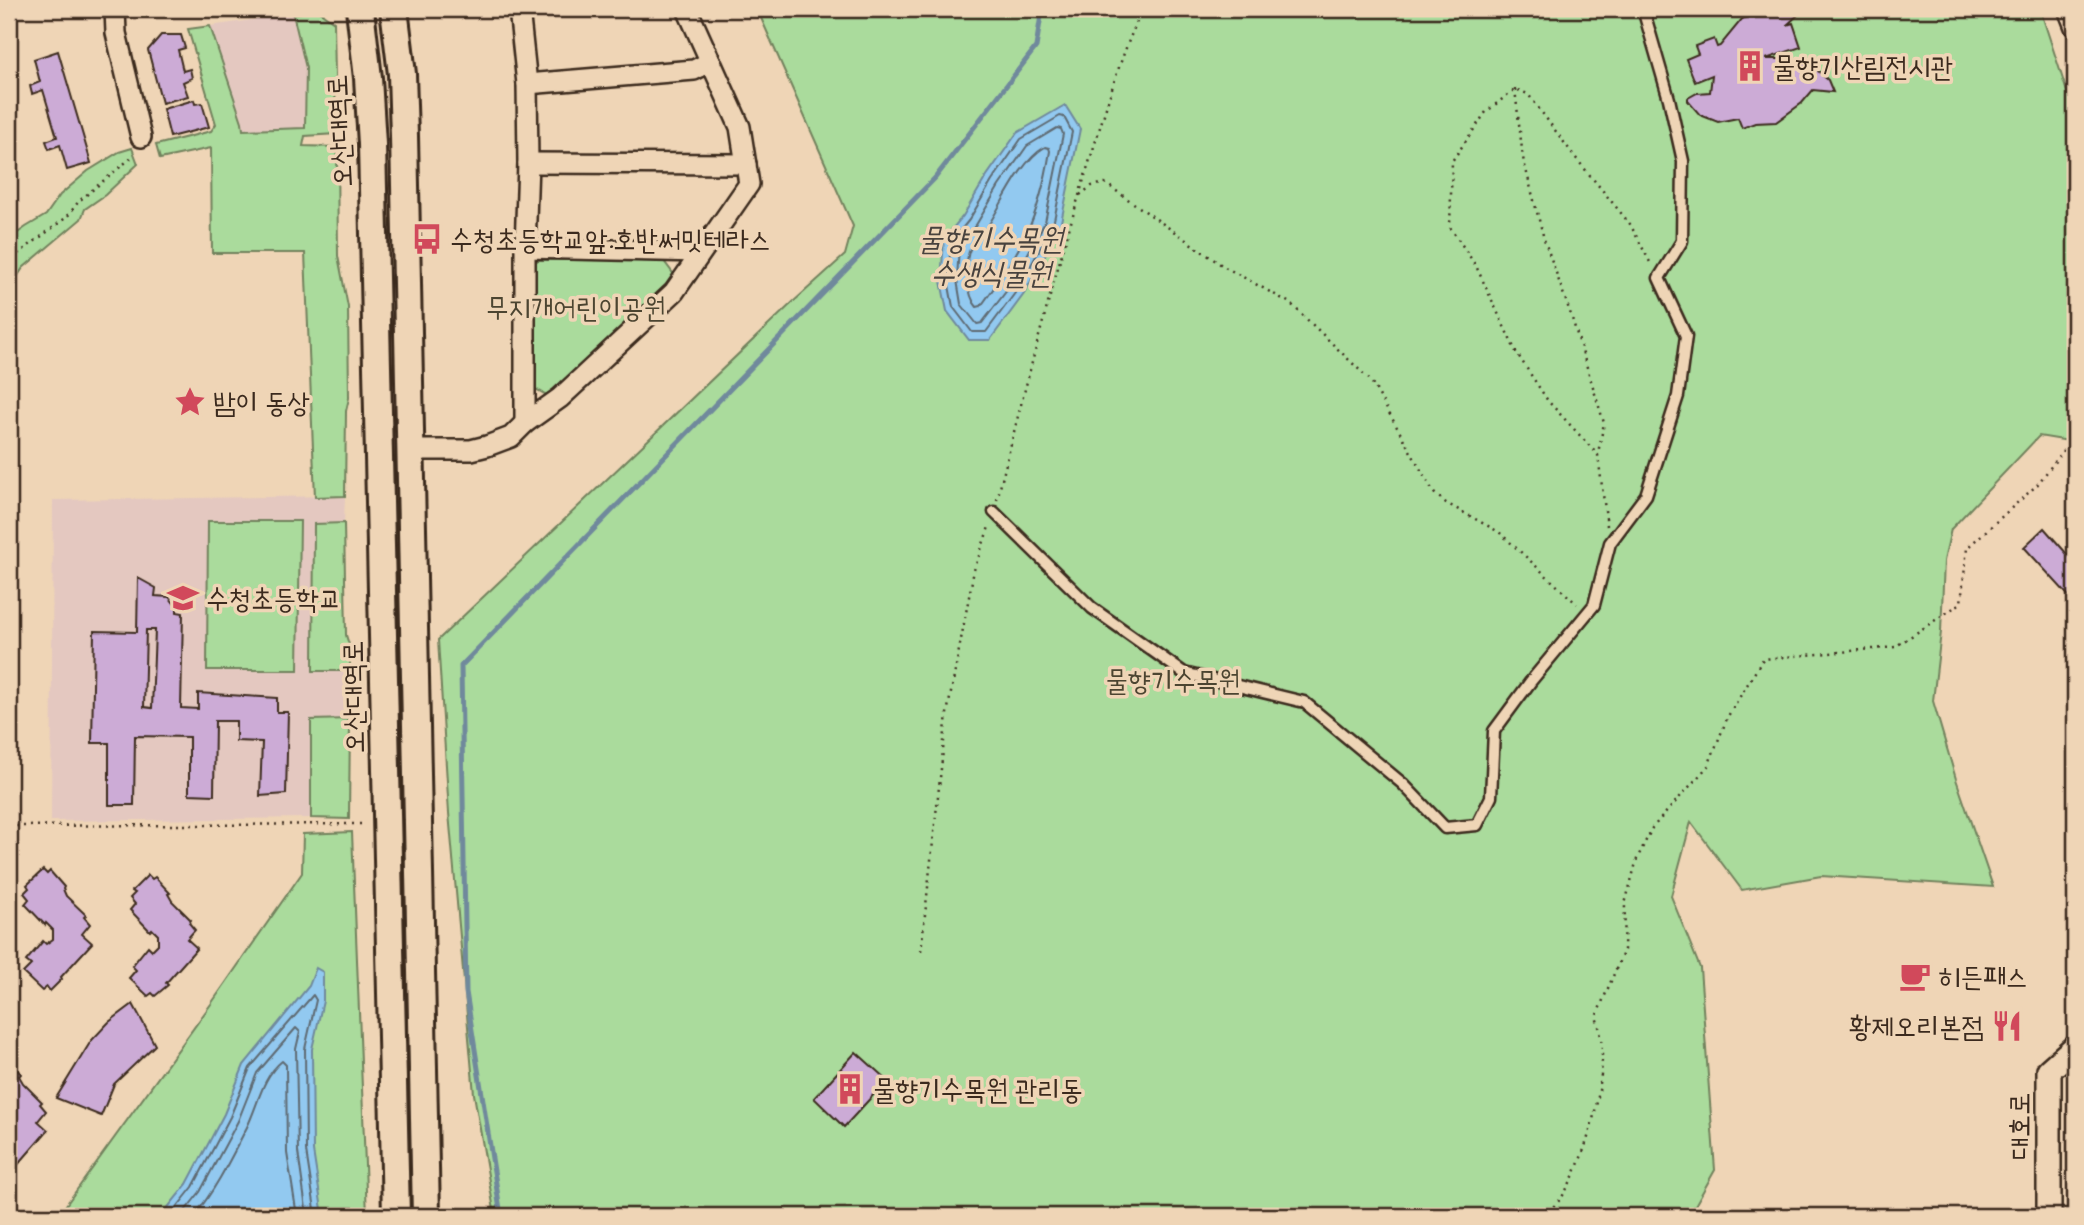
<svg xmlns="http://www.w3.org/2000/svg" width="2084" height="1225" viewBox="0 0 2084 1225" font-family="Caveat,'Poor Story',sans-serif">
	<rect width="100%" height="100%" fill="#efd5b6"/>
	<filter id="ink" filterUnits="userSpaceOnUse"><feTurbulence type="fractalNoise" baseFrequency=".0143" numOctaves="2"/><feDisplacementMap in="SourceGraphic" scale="14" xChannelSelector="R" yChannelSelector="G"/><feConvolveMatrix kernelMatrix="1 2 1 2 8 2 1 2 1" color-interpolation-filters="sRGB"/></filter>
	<g filter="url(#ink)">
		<g fill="#e4c8c0">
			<path d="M293,14L306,68L305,128L242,130V122L210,26Z"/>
			<path d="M345,496L344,523L314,525L313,670L350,671V719L311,721V818L51,821L53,500Z"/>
		</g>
		<g fill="#aadb9c" stroke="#72825d" stroke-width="2">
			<path d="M316,9L334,22L336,134L305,136L303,146L337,147L338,256L348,307L349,398L346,411L345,496L315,497L305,253H212L211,148L160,159L156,145L211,131L216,124L188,29L210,26L242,122L243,130L305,128L306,68L293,14Z"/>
			<path d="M757,9H2012L2042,15L2067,92L2075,98V442L2039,436L1951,529L1944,561L1941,632L1933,701L1956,779L1993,887L1821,876L1742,890L1691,822L1671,896L1700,968L1715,1170L1689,1216H495L474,1094L449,813L438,640L793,302L845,255L853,226Z"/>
			<path d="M132,148L138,164L105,195L85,209L81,219L23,268L9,289V239L26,227L46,215L60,195L88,171L119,152Z"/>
			<path d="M538,260H663L675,276L552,398L530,386L529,268Z"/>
			<path d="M208,521H300L298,670H207Z"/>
			<path d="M344,523L346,635L350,648V671H313L314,524Z"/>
			<path d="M350,719L349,819L311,818V720Z"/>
			<path d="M352,832L367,1216H58L211,1004L302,873L303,834Z"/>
		</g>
		<g fill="#92c9f0" stroke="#6f899c" stroke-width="2">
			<path d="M1065,105L1080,129L1060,227L1024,294L990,340H969L947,311L941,281L944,239L963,216L986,177L1017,133Z"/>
			<path d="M316,968L323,972V1001L312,1049L313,1151L323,1216H161L187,1184L224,1114L244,1065L309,986Z"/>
		</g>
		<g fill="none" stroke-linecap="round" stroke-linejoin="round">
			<g stroke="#5e6a72" stroke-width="2">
				<path d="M1060,116L1064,117L1072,132L1053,225L1018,289L986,332H972L953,307L948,280L951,242L969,220L992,181L1021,139Z"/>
				<path d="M1057,128L1061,129L1063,134L1045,222L1011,285L982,323L977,324L961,304L957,280L959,245L976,225L999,186L1027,146Z"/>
				<path d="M1045,147L1049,148L1050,151C1039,220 1021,251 981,306L977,307C967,296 964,263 970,249C973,242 980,237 984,232C1002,206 1018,163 1045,147Z"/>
				<path d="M170,1216L193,1187L230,1117L250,1068L313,995L316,1000L305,1049L306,1151L316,1216"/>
				<path d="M181,1216L200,1192L238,1121L257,1073L296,1028L300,1032L296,1049L298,1152L307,1216"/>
				<path d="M194,1216C216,1189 231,1158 247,1127C258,1105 262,1077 282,1061L286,1065L287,1153L297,1216"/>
			</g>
			<path stroke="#6f899c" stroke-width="5" d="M501,1216L466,992L461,666L935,178L1036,47L1042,9"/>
		</g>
		<g fill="#ccabd6" stroke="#3b2a1e" stroke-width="2" fill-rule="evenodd">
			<path d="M1785,12L1799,14L1787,25L1793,23L1801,47L1766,59H1788L1805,63L1817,70L1828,80L1833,92L1813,90L1802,103L1776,122L1755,123L1742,128L1738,118L1718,122L1700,115L1688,101V98L1697,93L1710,92L1712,75L1695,82L1686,59L1698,54L1695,46L1714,39L1717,47L1720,46L1742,19L1755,13Z"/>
			<path d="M161,35H181L185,48L178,50L183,71L190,69L192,78L183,82L188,96L162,103L148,50Z"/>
			<path d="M58,51L91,163L67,170L60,145L49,149L46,141L57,137L43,90L32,94L30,86L40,82L34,59Z"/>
			<path d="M194,100L195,104L202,103L209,127L170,137L163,109Z"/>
			<path d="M2044,528L2075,563V603L2024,547Z"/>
			<path d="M138,578L156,588L155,596L169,597L177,607V612L183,613L181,708L198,709V693L277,698V712H288L286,794L260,796L262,742L236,741V721H215L214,795L189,794V737L135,736L134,805H109V743H92L94,631L137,632ZM146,630H155L152,708L144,707Z"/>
			<path d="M43,870L47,874L50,871L64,887L63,889L66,896L86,915L84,917L90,924L82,934L92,943L61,977L62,979L50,991L47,987L42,991L23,973L31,965L26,961L43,941L46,944L53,939V930L46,923L45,925L25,904L29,899L24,893L29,888L27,885Z"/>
			<path d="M148,875L152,879L155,877L170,893L168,894L172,901L191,920L189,923L195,930L187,939L197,948L166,983L168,985L155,996L152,993L148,996L129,978L136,970L132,966L148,946L152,950L158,944V935L152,929L150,931L130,910L135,904L130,898L135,893L132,891Z"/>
			<path d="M133,1004L155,1045L114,1084L101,1116L56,1098L91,1041L109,1022Z"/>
			<path d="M856,1052L887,1080L844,1127L814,1098Z"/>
			<path d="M9,1061L21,1074L19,1076L23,1083L42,1102L40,1104L46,1111L38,1121L48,1130L9,1175Z"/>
			<path d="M2075,1085V1192H2072V1088Z"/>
		</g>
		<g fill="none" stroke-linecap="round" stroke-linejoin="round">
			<defs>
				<path id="service" d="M994,512L1092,608L1184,673L1304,702L1403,784L1445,828L1477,825L1491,797L1494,731L1531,681L1594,605L1610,543L1646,495L1678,396L1686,336L1659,278L1682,241L1683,161L1669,99L1643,9"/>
				<g id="minor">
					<path d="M115,9L116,33L141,137"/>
					<path d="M519,9L527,84L528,163L525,248V423"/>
					<path d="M2068,9L2075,27"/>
					<path d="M527,84L694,70L710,62"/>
					<path d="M528,163L746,164"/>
					<path d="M525,248L701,252"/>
					<path d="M411,450H471L487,446L511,437L525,423L560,398L674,292L749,184L740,127L687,9"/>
				</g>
				<path id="tertiary" d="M2049,1216V1070L2075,1047"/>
				<g id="secondary">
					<path d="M360,9L368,78L372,144L396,1216"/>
					<path d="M394,9L402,74L404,136L426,1216"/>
				</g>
			</defs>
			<use href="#service" stroke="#3b2a1e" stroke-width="15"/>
			<use href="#minor" stroke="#3b2a1e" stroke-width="24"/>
			<use href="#tertiary" stroke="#3b2a1e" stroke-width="28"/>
			<use href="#secondary" stroke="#3b2a1e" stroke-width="32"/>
			<g stroke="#3b2a1e" stroke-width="2.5" stroke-dasharray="2 5" stroke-linecap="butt">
				<path d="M1515,89L1523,158L1544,239L1571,315L1604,423L1598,453"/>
				<path d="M1080,195L1092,186L1105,183L1223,266L1290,303L1371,381L1434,493L1446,503L1499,532L1577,604"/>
				<path d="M9,264L10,260L67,217L79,201L131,158"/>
				<path d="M997,500C1026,382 1057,265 1093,150C1108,102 1121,53 1143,9"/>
				<path d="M1607,526L1598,455L1548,401L1516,352L1476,266L1450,227L1452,161L1486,112L1515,89L1528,94L1575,157L1630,224L1652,266"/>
				<path d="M9,826L366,824"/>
				<path d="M921,951L947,714L974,570L989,527"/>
				<path d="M1543,1216C1549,1210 1557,1204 1562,1197C1588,1156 1614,1063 1596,1017L1624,950L1625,904L1637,859L1652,828L1708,766L1728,716L1763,659L1895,647L1961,603L1967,548L2037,485L2075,435"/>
			</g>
			<use href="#service" stroke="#efd5b6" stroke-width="10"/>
			<use href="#minor" stroke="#efd5b6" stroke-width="19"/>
			<use href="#tertiary" stroke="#efd5b6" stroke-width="23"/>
			<use href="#secondary" stroke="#efd5b6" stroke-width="26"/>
		</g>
	</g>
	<defs>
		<symbol id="building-bare" viewBox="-9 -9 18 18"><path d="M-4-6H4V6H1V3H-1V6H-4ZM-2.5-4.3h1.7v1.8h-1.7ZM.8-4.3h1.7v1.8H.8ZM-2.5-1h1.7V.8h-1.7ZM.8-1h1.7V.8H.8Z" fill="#d1495b" stroke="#efd5b6" stroke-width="2.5" paint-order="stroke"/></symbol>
		<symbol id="bus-bare" viewBox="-9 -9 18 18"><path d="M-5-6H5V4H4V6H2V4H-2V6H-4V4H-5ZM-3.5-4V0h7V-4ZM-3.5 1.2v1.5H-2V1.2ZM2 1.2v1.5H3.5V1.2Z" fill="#d1495b" stroke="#efd5b6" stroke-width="2.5" paint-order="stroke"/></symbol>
		<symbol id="sight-bare" viewBox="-9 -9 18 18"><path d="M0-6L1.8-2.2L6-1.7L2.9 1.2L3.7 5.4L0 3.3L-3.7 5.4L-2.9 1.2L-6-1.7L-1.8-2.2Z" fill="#d1495b" stroke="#efd5b6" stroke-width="2.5" paint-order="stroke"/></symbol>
		<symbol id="school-bare" viewBox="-9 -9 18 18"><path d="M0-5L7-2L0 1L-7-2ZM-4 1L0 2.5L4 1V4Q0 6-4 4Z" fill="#d1495b" stroke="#efd5b6" stroke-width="2.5" paint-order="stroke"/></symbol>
		<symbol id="cafe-bare" viewBox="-9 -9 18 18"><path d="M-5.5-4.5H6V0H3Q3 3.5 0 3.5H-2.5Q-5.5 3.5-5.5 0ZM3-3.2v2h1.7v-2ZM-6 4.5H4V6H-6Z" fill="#d1495b" stroke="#efd5b6" stroke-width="2.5" paint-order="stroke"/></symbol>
		<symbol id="restaurant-bare" viewBox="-9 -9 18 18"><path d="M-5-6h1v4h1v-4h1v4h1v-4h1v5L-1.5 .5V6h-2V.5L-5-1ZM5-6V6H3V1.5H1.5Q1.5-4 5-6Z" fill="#d1495b" stroke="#efd5b6" stroke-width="2.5" paint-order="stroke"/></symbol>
	</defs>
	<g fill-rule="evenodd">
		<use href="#building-bare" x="1728" y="44" width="44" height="44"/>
		<use href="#bus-bare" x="405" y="217" width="44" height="44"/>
		<use href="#sight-bare" x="168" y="380" width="44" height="44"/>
		<use href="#school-bare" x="161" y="576" width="44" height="44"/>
		<use href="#cafe-bare" x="1893" y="954" width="44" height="44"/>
		<use href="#restaurant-bare" x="1985" y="1004" width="44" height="44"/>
		<use href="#building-bare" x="828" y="1067" width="44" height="44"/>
	</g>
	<g text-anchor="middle" stroke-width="7" stroke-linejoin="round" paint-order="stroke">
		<g font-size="28" fill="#3b2a1e" stroke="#efd5b6" text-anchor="start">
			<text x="1773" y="76">물향기산림전시관</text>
			<text x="450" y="249">수청초등학교앞.호반써밋테라스</text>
			<text x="213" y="412">밤이 동상</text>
			<text x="206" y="608">수청초등학교</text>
			<text x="1938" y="986">히든패스</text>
			<text x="1984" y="1036" text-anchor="end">황제오리본점</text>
			<text x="873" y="1099">물향기수목원 관리동</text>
		</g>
		<g font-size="28" fill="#3b2a1e" stroke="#efd5b6">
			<text transform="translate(339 131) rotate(-93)" y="10">오산대역로</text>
			<text transform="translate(353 697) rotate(-91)" y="10">오산대역로</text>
			<text transform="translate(2019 1126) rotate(-90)" y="10">대호로</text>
		</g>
		<g font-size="28" fill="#4c4531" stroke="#efd5b6">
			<text x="576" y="317">무지개어린이공원</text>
			<text x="1173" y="690">물향기수목원</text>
		</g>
		<g font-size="30" font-style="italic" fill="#48423e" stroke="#efd5b6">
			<text x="991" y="249">물향기수목원<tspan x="991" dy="34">수생식물원</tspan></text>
		</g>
	</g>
	<rect width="2084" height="1225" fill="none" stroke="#efd5b6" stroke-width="35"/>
	<rect x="18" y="18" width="2049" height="1190" fill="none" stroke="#3b2a1e" stroke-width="2.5" filter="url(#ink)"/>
</svg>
